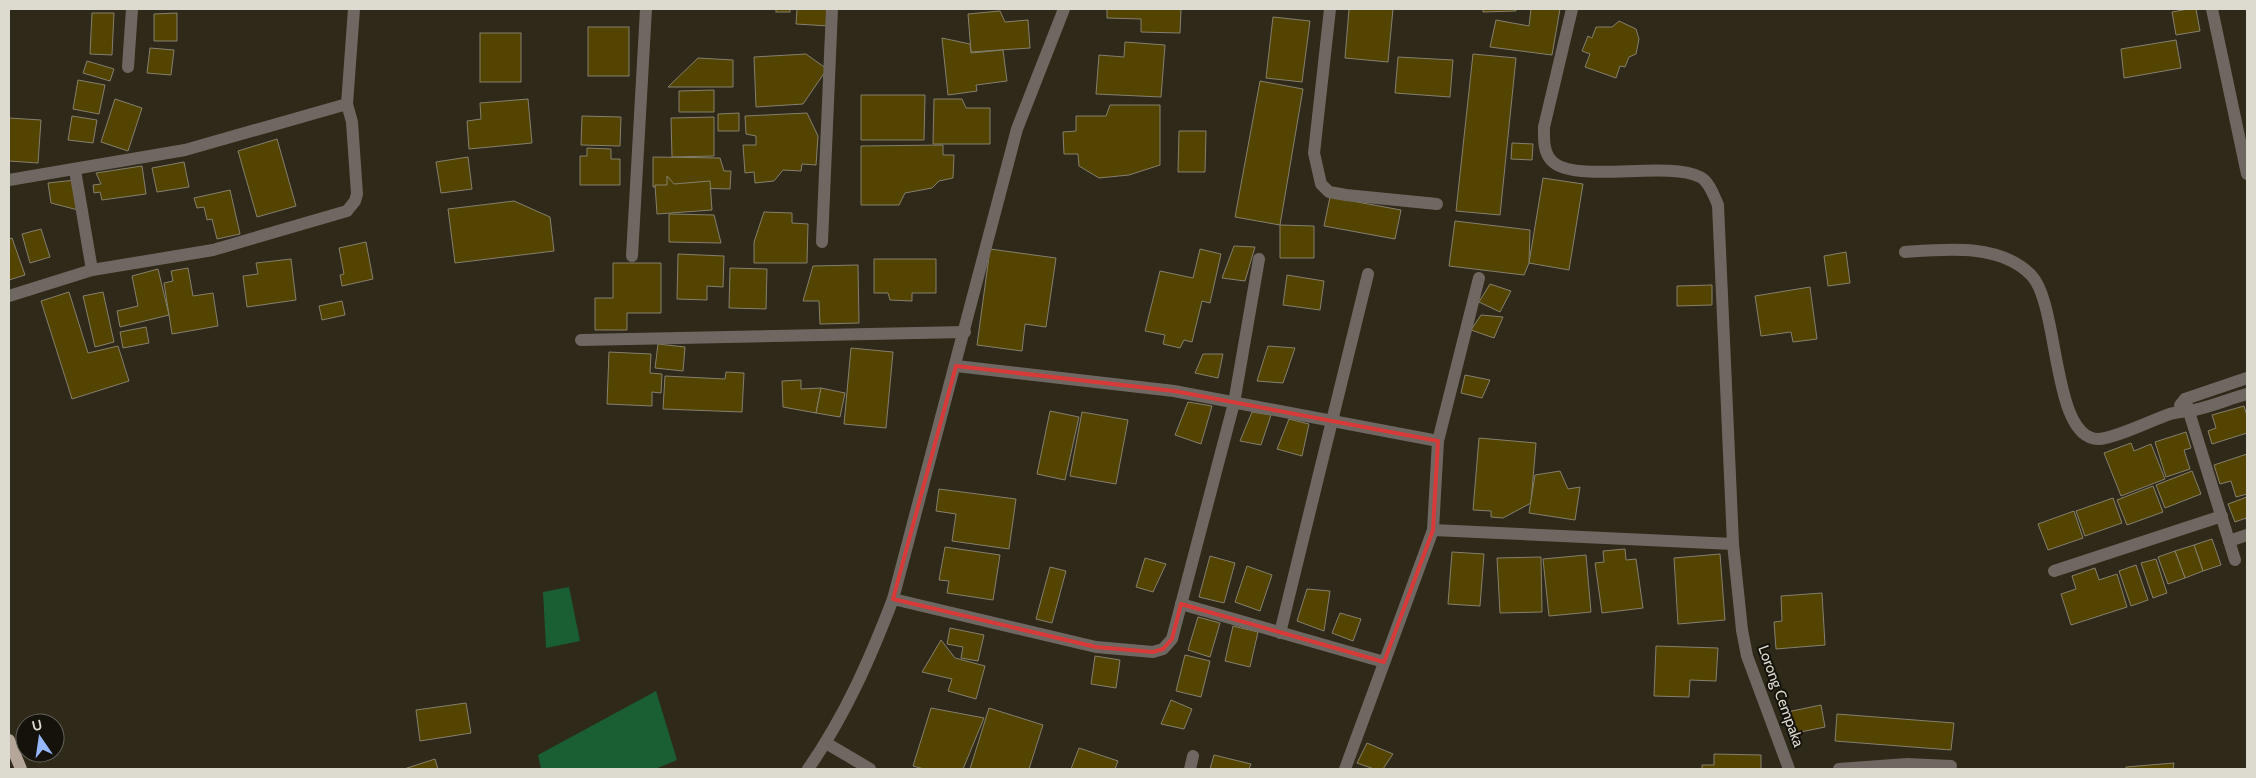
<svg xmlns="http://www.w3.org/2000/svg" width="2256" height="778" viewBox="0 0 2256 778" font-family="Cabin,sans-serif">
	<rect width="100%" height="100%" fill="#2e2919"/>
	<g fill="#195f33">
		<path d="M569,587L580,641L546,648L543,592Z"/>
		<path d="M656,691L677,760L655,769H541L538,755Z"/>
	</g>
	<g fill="#534401" stroke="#85806d">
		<rect x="776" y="9" width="14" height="3"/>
		<path d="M797,9H830L829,26L796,24Z"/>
		<path d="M1107,9H1181L1180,33L1141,32V19L1107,18Z"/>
		<path d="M1349,9H1393L1388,62L1345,58Z"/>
		<path d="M1483,9H1516V11L1483,12Z"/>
		<path d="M1531,9H1560L1552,55L1490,47L1496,20L1529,26Z"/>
		<path d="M2188,9H2196L2200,31L2176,35L2172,12Z"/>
		<path d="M1000,11L1005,22L1028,20L1030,48L971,52L968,14Z"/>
		<path d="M92,13H114L112,55L90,54Z"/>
		<path d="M177,13V41H154V14Z"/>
		<path d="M1273,17L1310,21L1302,82L1266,78Z"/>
		<path d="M1619,21L1636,29L1639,39L1636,54L1629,57L1625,67L1620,66L1616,78L1585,67L1590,54L1582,51L1588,36L1592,38L1596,27H1612Z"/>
		<rect x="588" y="27" width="41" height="49"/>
		<rect x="480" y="33" width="41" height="49"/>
		<path d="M942,38L970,44L971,53L1003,50L1007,81L976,85L977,91L948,95Z"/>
		<path d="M2176,40L2181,68L2124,78L2121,49Z"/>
		<path d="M1125,42L1165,45L1161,97L1096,94L1099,55L1124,57Z"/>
		<path d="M150,48L174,50L171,75L147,73Z"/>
		<path d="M806,54L827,69L803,104L756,107L754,57Z"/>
		<path d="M1473,54L1516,58L1500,215L1456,211Z"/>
		<path d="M1398,57L1453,60L1450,97L1395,93Z"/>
		<path d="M698,58L733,60V87H668Z"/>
		<path d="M87,61L114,69L110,81L83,73Z"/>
		<path d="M78,80L105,85L99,114L73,109Z"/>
		<path d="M1260,81L1303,89L1280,225L1235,217Z"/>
		<path d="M714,90V112H679V91Z"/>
		<path d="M861,95H925L924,140H861Z"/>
		<path d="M115,99L142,108L128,151L101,142Z"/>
		<path d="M528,99L532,143L469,149L467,121L481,119L480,103Z"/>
		<path d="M934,99H962L966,108H990V144H933Z"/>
		<path d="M1110,105H1160V165L1129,175L1099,178L1079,166L1078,154H1064L1063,132L1076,131V116H1106Z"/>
		<path d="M739,113V131H718V114Z"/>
		<path d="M807,113L818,136L816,165L802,164L801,171L783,170L774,181L755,183L754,172L745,173L743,145H756V136L746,134L745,116Z"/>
		<path d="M72,116L97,120L93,143L68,140Z"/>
		<path d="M582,116L621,117L620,146L581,145Z"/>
		<path d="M714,117V156L672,157L671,118Z"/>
		<path d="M9,118L41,120L38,163L9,161Z"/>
		<path d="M1179,131H1206L1205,172H1178Z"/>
		<path d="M277,139L296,206L257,217L238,151Z"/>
		<path d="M1512,143L1533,144L1532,160L1511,159Z"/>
		<path d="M943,145V155H954L953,178L939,181L932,188L905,193L899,205H861V146Z"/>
		<path d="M587,148L611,149V159H620V185H580V156H587Z"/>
		<path d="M468,157L472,189L441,193L436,162Z"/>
		<path d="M653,157L720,158L724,171H731L730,189L653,187Z"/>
		<path d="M184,162L189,187L157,192L152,168Z"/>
		<path d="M142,166L146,194L102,200L100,192L94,193L93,185L101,184L96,173Z"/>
		<path d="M667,176L674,184L710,181L712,210L657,214L655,185H667Z"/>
		<path d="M1543,178L1583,184L1569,270L1529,263Z"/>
		<path d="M75,180L78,210L51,203L48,183Z"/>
		<path d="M230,190L240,234L217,239L212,219L207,220L204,207L197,208L194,198Z"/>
		<path d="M1330,197L1401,210L1395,239L1324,226Z"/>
		<path d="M514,201L550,217L554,251L455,263L448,209Z"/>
		<path d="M764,212L792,213V223L808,224L807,263H754V242Z"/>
		<path d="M669,214L714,215L721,243L669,242Z"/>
		<path d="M1455,221L1530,230L1529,263L1524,275L1449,266Z"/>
		<path d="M1280,225L1314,226V258H1280Z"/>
		<path d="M41,229L50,257L30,263L22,234Z"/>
		<path d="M12,238L25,275L9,280V239Z"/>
		<path d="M366,242L373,279L342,286L340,275L344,274L339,248Z"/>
		<path d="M1234,246L1255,247L1245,281L1222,278Z"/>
		<path d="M990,249L1056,258L1046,327L1025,324L1022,351L977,345Z"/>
		<path d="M1200,249L1221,254L1210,303L1202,301L1192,342L1184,340L1180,348L1163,344L1165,335L1145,331L1160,271L1193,278Z"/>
		<path d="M1846,252L1850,283L1828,286L1824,256Z"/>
		<path d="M678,254L724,256L723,287L707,286V300L677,299Z"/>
		<path d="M291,259L296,300L247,307L243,276L258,274L256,263Z"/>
		<path d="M874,259H936V293H912V301L890,300L888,293H874Z"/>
		<path d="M613,263H661V313H627V330H595V298H613Z"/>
		<path d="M858,265L859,323L820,324L819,301H803L813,266Z"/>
		<path d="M188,268L193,296L213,293L218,326L172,334L164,283L173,281L171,271Z"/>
		<path d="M730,268L767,269L766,309L729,308Z"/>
		<path d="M158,269L169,315L120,327L117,311L138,306L132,276Z"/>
		<path d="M1287,275L1324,281L1320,310L1283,305Z"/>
		<path d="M1490,284L1511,291L1500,312L1479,302Z"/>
		<path d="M1712,285V305L1677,306V286Z"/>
		<path d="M1810,287L1817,339L1793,342L1791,332L1761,336L1755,296Z"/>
		<path d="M69,292L88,353L118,346L129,381L72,399L41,301Z"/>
		<path d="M103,292L114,342L95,347L83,296Z"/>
		<path d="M342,301L345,315L322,320L319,306Z"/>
		<path d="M1481,315L1503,317L1494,338L1471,330Z"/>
		<path d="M146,327L149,343L123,348L120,332Z"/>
		<path d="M658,344L685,347L683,371L655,368Z"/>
		<path d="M1268,346L1295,348L1283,383L1257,381Z"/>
		<path d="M851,348L893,352L886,428L844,424Z"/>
		<path d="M609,352L651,354L650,373L662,374L661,393L652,392V406L607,404Z"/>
		<path d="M1203,354H1223L1218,378L1195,373Z"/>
		<path d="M726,372L744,373L742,412L663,409L665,376L725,379Z"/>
		<path d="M1465,375L1490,380L1482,398L1461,393Z"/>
		<path d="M801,380V389L821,388L816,413L783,407L782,381Z"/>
		<path d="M821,388L845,393L840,417L816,413Z"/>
		<path d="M1188,402L1212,406L1201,444L1175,435Z"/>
		<path d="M2244,406L2247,416V433L2212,444L2208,431L2216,428L2212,415Z"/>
		<path d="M1050,411L1079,417L1065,480L1037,474Z"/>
		<path d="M1082,412L1128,420L1116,484L1070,476Z"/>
		<path d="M1252,412L1271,415L1261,445L1240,441Z"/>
		<path d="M1289,419L1309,424L1302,456L1277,449Z"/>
		<path d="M2186,432L2191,448L2184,450L2190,469L2166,477L2155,442Z"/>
		<path d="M1479,438L1536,443L1531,503L1503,518L1491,517V511L1473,510Z"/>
		<path d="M2131,443L2134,451L2151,444L2165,479L2121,496L2104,453Z"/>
		<path d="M2247,454V494L2236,497L2231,481L2220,484L2214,465Z"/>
		<path d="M1560,471L1568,489L1580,487L1575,520L1529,513L1535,475Z"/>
		<path d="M2192,471L2201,494L2165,508L2156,485Z"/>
		<path d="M2153,486L2163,512L2127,525L2117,500Z"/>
		<path d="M939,489L1016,499L1009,549L952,541L956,514L936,511Z"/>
		<path d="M2247,497V523L2246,518L2235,522L2228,504Z"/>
		<path d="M2113,498L2122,523L2085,536L2076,511Z"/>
		<path d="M2074,511L2083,538L2048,550L2038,524Z"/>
		<path d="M2212,539L2221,565L2203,571L2194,545Z"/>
		<path d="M2194,545L2203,571L2185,578L2175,551Z"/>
		<path d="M945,547L1000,555L993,600L947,593L949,581L939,580Z"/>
		<path d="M1625,549L1626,560L1636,559L1643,608L1602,613L1595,563L1604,562L1603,551Z"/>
		<path d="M2175,551L2185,578L2168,584L2158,557Z"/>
		<path d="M1452,552L1484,554L1480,606L1448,604Z"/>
		<path d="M1720,554L1725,620L1678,624L1674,558Z"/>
		<path d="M1586,555L1591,612L1549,616L1543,559Z"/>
		<path d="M1210,556L1235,563L1224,603L1199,597Z"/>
		<path d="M1541,557L1542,612L1500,613L1497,558Z"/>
		<path d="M1145,558L1166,564L1153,592L1136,587Z"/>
		<path d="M2156,559L2167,593L2153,598L2141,563Z"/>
		<path d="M2136,565L2148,600L2131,606L2119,571Z"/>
		<path d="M1247,566L1272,575L1260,611L1235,602Z"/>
		<path d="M1050,567L1066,571L1052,623L1036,619Z"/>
		<path d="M2095,568L2099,580L2117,574L2127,607L2071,625L2061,594L2076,589L2072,576Z"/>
		<path d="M1307,589L1330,591L1324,631L1297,621Z"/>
		<path d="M1822,593L1825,645L1776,649L1774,622L1782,621L1781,596Z"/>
		<path d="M1340,613L1361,619L1353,641L1332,633Z"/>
		<path d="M1198,617L1220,623L1210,657L1188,650Z"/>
		<path d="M1233,626L1258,632L1250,667L1225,661Z"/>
		<path d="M950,628L984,635L978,661L961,658L963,647L947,644Z"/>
		<path d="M941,640L955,658L985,666L976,699L948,691L952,679L922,672Z"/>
		<path d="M1656,646L1718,648L1716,681L1690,680L1689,697L1654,696Z"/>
		<path d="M1185,655L1210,661L1201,697L1176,691Z"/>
		<path d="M1095,656L1120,660L1116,688L1091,684Z"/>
		<path d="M1171,700L1192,709L1184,729L1161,724Z"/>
		<path d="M466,703L471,733L420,741L416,710Z"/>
		<path d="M1821,705L1825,727L1791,734L1787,712Z"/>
		<path d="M931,708L984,718L963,769H924L913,766Z"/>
		<path d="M989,708L1043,725L1029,769H970Z"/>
		<path d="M1837,714L1954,723L1951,750L1835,741Z"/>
		<path d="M1367,743L1393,754L1383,769H1374L1357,763Z"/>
		<path d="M1079,748L1118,761L1115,769H1071Z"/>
		<path d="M1714,754L1761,755V769H1702V765H1714Z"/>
		<path d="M1214,755L1251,764L1249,769H1210Z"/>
		<path d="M435,759L438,769H404Z"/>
		<path d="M2174,763L2173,769H2126V767Z"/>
	</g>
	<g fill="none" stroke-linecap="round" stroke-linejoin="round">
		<g stroke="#6f6862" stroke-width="12">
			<path d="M1330,9L1314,153L1321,184L1329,192L1346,195L1437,204"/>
			<path d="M1572,9L1544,127C1544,138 1543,151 1551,160C1572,185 1666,160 1700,177C1709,181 1714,196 1718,205L1733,544L1742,630L1747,656L1789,769"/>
			<path d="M2212,9L2247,174"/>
			<path d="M128,67L132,9"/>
			<path d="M75,170L92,270"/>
			<path d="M9,180L185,150L347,104"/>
			<path d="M822,242L832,9"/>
			<path d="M1905,252C1945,249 2000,243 2031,275C2060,304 2051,440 2099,439C2116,438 2152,420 2170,414C2176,412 2183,412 2189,411C2209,408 2228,399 2247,394"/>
			<path d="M632,256L646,9"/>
			<path d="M9,296L92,270L213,250L347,211L355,201L357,194L352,122L347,104L354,9"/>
			<path d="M581,340L965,332"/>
			<path d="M956,366L1174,391L1438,441"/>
			<path d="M2185,399L2235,560"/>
			<path d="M2180,405L2185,399L2247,378"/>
			<path d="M1433,530L1733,544"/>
			<path d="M2229,541L2247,535"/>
			<path d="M2054,571L2222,516"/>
			<path d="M893,599L1096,647L1153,652L1163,649L1172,639L1234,403L1259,259"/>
			<path d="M1181,604L1384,662"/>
			<path d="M1280,633L1368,274"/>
			<path d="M826,743L870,769"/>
			<path d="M808,769C845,716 870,659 893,599L1017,129L1064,9"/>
			<path d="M1190,769L1193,756"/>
			<path d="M1345,769L1433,530L1438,441L1479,278"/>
			<path d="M1839,769L1907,764L1951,766"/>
		</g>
		<path stroke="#b4a79a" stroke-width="12" d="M9,740L21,769"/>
	</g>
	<path fill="none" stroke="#d73a39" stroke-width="4" stroke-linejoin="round" d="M956,366L1174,391L1438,441L1433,530L1384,662L1181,604L1172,639L1163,649L1153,652L1096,647L893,599Z"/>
	<g text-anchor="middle" stroke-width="4" stroke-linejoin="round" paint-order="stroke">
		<g font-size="15" fill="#dddbd0" stroke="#14120b">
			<text transform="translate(1781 696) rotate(70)" y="5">Lorong Cempaka</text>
		</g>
	</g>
	<rect width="2256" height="778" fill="none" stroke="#dddbd0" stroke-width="20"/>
	<g transform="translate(40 738) rotate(347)"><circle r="24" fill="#14120b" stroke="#64625a"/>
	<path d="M0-4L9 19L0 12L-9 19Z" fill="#96b6fd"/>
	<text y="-8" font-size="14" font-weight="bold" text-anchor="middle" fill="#dddbd0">U</text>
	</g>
</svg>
